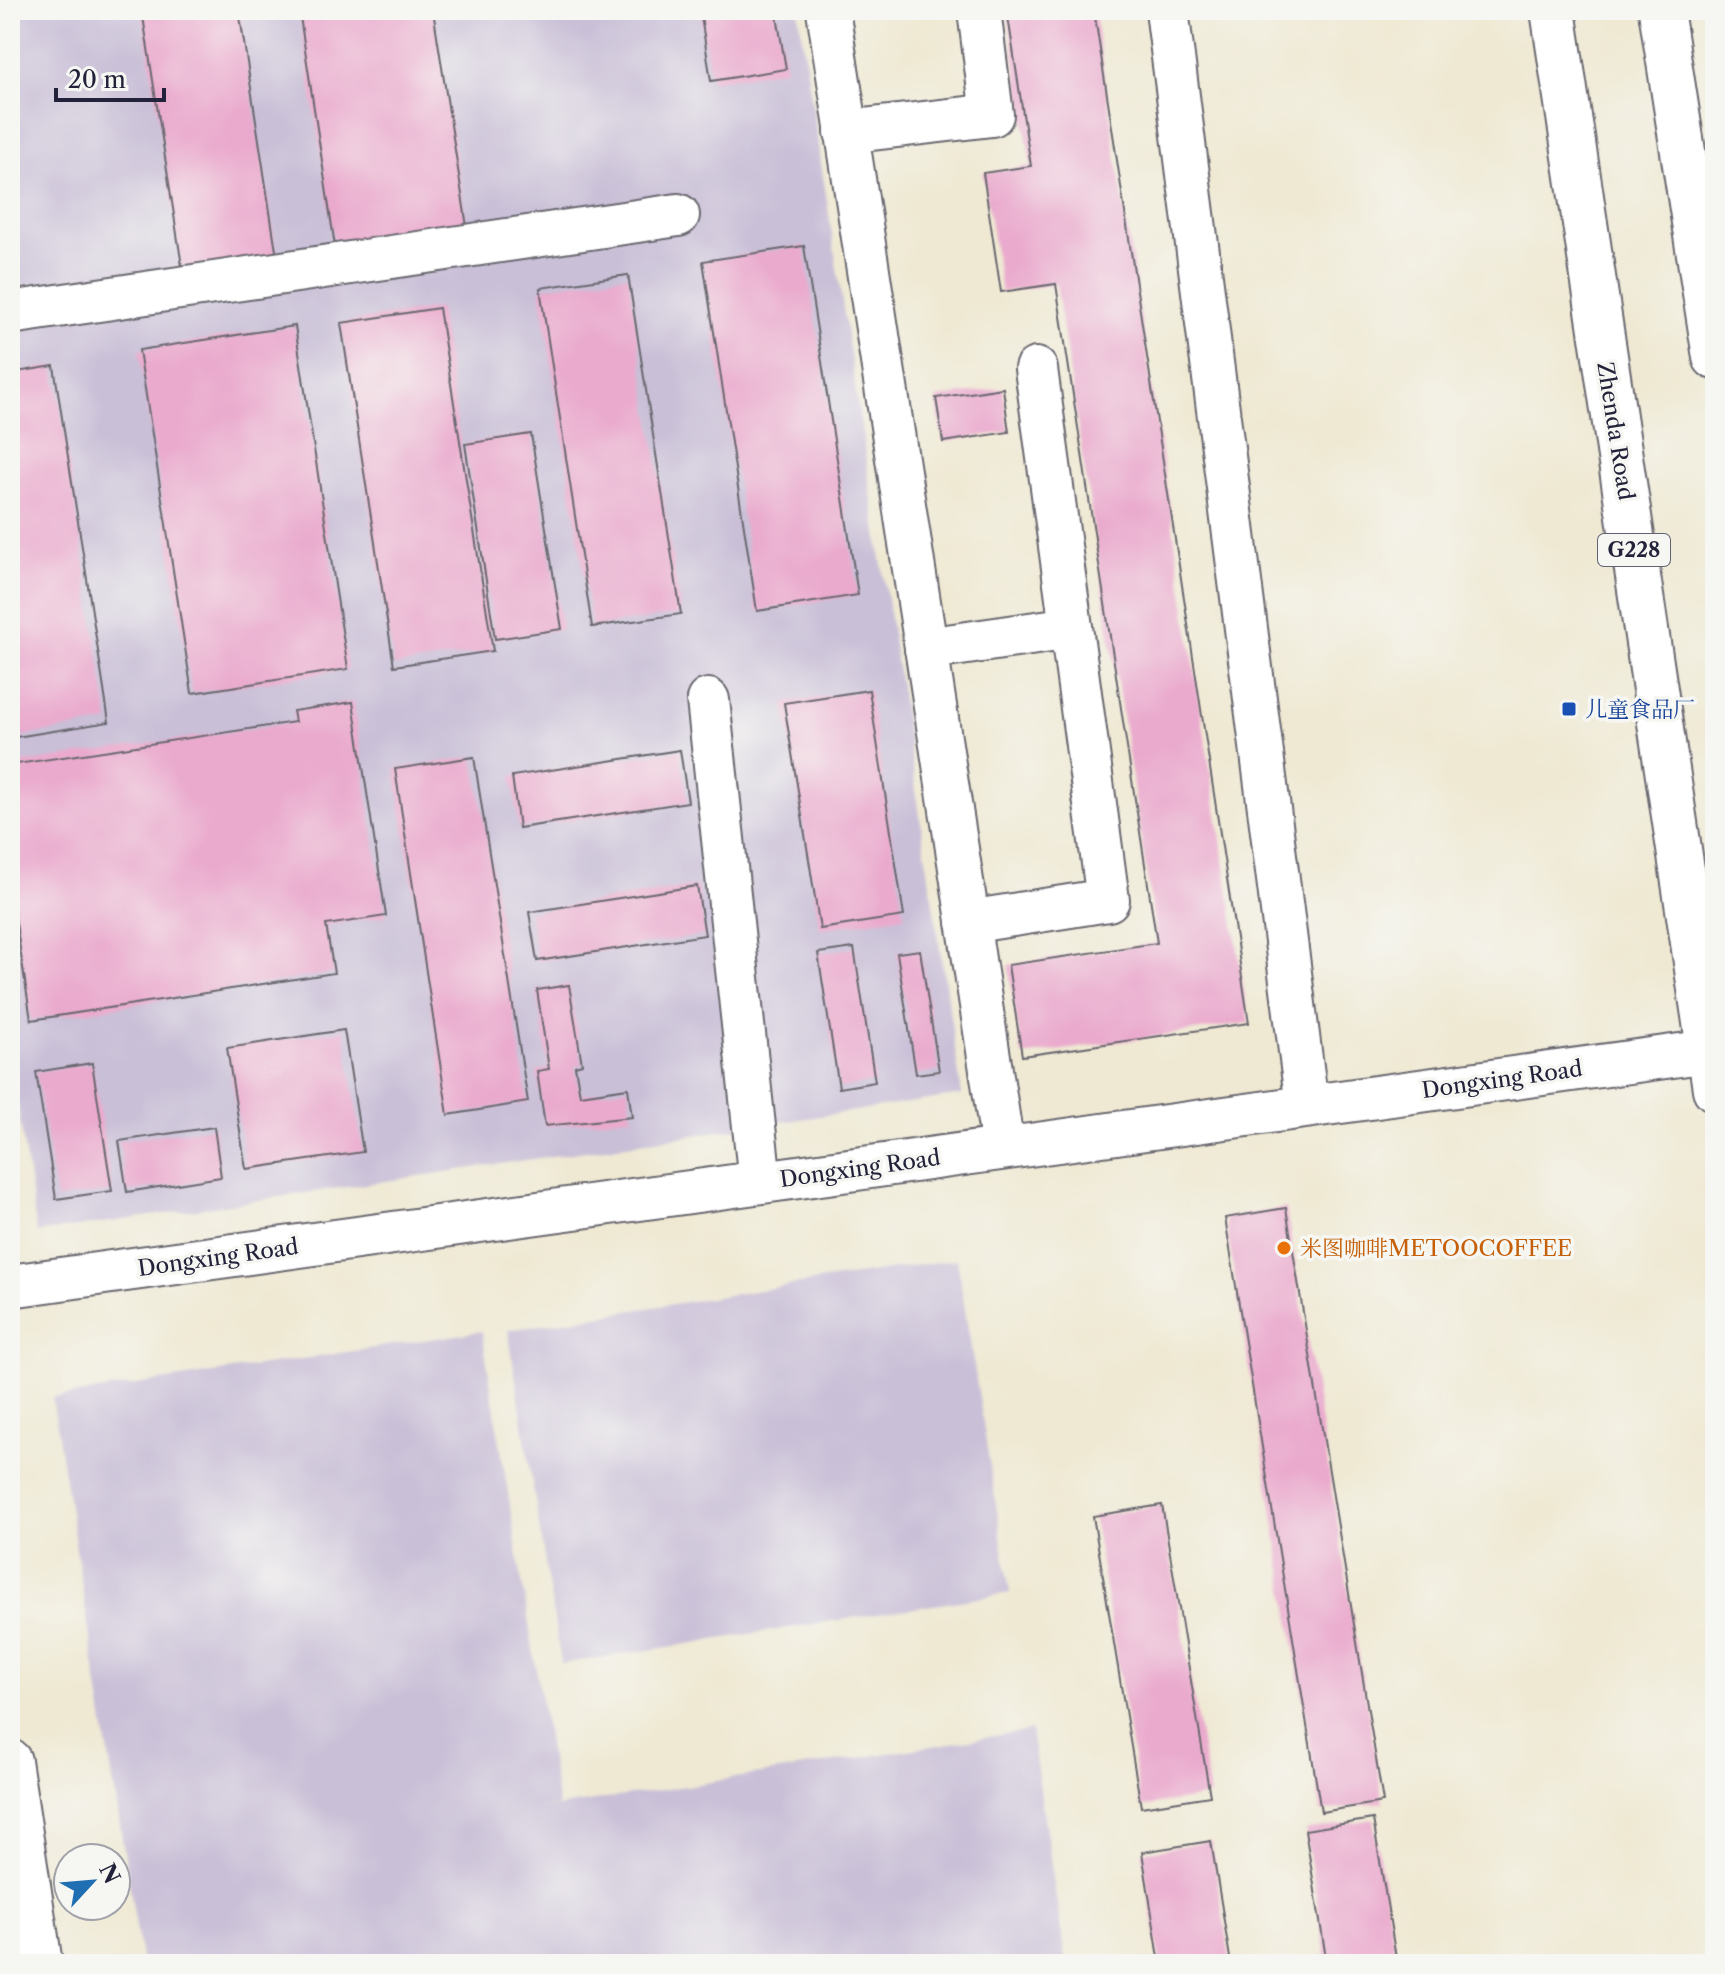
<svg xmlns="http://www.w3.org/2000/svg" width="1725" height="1974" viewBox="0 0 1725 1974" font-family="'Libre Caslon Text','Noto Serif SC',serif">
	<rect width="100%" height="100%" fill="#f6f6f2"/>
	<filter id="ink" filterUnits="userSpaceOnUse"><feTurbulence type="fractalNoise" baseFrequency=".0125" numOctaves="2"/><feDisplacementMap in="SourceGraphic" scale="16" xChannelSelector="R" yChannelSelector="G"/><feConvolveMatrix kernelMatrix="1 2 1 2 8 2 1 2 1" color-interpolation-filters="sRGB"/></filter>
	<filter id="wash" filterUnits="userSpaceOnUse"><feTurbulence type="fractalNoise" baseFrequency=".006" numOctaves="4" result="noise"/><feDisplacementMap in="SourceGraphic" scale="32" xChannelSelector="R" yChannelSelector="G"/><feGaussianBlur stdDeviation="1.8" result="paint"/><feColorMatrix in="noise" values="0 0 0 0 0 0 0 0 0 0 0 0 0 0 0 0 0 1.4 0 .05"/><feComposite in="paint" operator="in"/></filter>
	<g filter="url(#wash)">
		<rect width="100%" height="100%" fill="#efe9d3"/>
		<g fill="#c9bfd7">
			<path d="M10,10H798L962,1095L37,1233L10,1055Z"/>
			<path d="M957,1259L1010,1593L561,1664L508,1330Z"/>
			<path d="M482,1331L558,1806L531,1811L1031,1730L1066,1964H142L52,1398Z"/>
		</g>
		<g id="blocks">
			<g fill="#eaaacd">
				<path d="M142,10H239L278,264L184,279Z"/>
				<path d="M299,10H433L468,233L336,253Z"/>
				<path d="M700,10H776L786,69L711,81Z"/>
				<path d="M1007,10H1094L1249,1023L1022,1056L1008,965L1157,943L1056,284L1001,292L983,173L1031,166Z"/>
				<path d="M804,246L858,595L757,611L703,261Z"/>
				<path d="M628,275L681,614L592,627L540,288Z"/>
				<path d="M439,308L493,651L394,666L341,323Z"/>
				<path d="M295,326L348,669L192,693L139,350Z"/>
				<path d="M54,366L109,722L10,738V373Z"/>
				<path d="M1003,388L1009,432L943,442L936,398Z"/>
				<path d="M531,434L562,629L495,639L465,444Z"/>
				<path d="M869,690L904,916L820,929L784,703Z"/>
				<path d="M353,702L386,916L326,925L334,973L31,1020L10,884V765L295,722L293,711Z"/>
				<path d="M680,750L688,802L519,828L512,776Z"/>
				<path d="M474,757L528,1102L448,1115L395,769Z"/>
				<path d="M697,886L705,935L537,961L529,912Z"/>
				<path d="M854,948L875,1082L839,1088L818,953Z"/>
				<path d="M920,950L939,1071L916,1074L897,953Z"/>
				<path d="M569,985L582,1064L575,1066L580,1095L628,1088L632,1117L545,1126L537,1071L549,1069L537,990Z"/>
				<path d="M344,1030L363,1152L246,1169L227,1048Z"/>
				<path d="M92,1063L112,1191L56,1199L36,1072Z"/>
				<path d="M214,1127L221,1177L127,1192L119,1141Z"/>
				<path d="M1286,1208L1383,1802L1321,1812L1225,1218Z"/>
				<path d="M1162,1505L1210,1796L1141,1807L1093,1516Z"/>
				<path d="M1373,1819L1397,1964H1327L1305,1830Z"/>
				<path d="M1211,1841L1231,1964H1160L1142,1852Z"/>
			</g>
		</g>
	</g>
	<g filter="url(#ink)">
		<use href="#blocks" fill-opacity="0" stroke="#6a6870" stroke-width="2"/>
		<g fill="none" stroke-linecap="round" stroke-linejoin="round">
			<defs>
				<g id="minor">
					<path d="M828,10L1003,1148"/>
					<path d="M1167,10L1307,1106"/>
					<path d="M846,132L992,115L979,10"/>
					<path d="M10,313L678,215"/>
					<path d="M926,649L1071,628"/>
					<path d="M708,700L760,1182"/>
					<path d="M968,922L1108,900L1036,369"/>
					<path d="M10,1286L1709,1051"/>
					<path d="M10,1761L41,1964"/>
				</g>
				<g id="highway">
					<path d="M1553,10L1715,1089"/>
					<path d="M1661,10L1715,357"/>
				</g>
			</defs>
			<use href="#minor" stroke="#6a6870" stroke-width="46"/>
			<use href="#highway" stroke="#6a6870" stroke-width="48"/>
			<use href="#minor" stroke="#fff" stroke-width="42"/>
			<use href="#highway" stroke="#fff" stroke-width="44"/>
		</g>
	</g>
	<rect fill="#1a4fb4" stroke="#f6f6f2" stroke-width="3" x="1561" y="701" width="16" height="16" rx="4"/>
	<circle fill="#e8710a" stroke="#f6f6f2" stroke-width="3" cx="1284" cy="1248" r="8"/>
	<g text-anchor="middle" stroke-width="7" stroke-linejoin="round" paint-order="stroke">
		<rect fill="#f6f6f2" stroke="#626272" stroke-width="2" x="1598" y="534" width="72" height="32" rx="6"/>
		<g font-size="20" font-weight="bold" fill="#22223b">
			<text x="1634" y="557">G228</text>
		</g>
		<g font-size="22" fill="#22223b" stroke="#f6f6f2">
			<text transform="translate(1616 431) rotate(81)" y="8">Zhenda Road</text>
			<text transform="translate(1502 1079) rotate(-8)" y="8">Dongxing Road</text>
			<text transform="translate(860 1168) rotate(-8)" y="8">Dongxing Road</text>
			<text transform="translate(218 1257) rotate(-8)" y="8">Dongxing Road</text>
		</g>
		<g font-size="22" fill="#164399" stroke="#f6f6f2" text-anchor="start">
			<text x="1585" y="717">儿童食品厂</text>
		</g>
		<g font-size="22" fill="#c56008" stroke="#f6f6f2" text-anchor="start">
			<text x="1300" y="1256">米图咖啡METOOCOFFEE</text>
		</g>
	</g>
	<rect width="1725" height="1974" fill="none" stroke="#f6f6f2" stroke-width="40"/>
	<g transform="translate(92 1882) rotate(64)"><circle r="38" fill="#f6f6f2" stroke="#a1a1a9" stroke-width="2"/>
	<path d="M0-6L14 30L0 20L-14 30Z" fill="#1f6fb2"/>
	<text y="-12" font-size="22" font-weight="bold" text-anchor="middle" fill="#22223b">N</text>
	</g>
	<path d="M56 88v12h108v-12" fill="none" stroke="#22223b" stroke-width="4"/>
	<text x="68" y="88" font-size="24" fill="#22223b" stroke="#f6f6f2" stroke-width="6" paint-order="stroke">20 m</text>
</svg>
